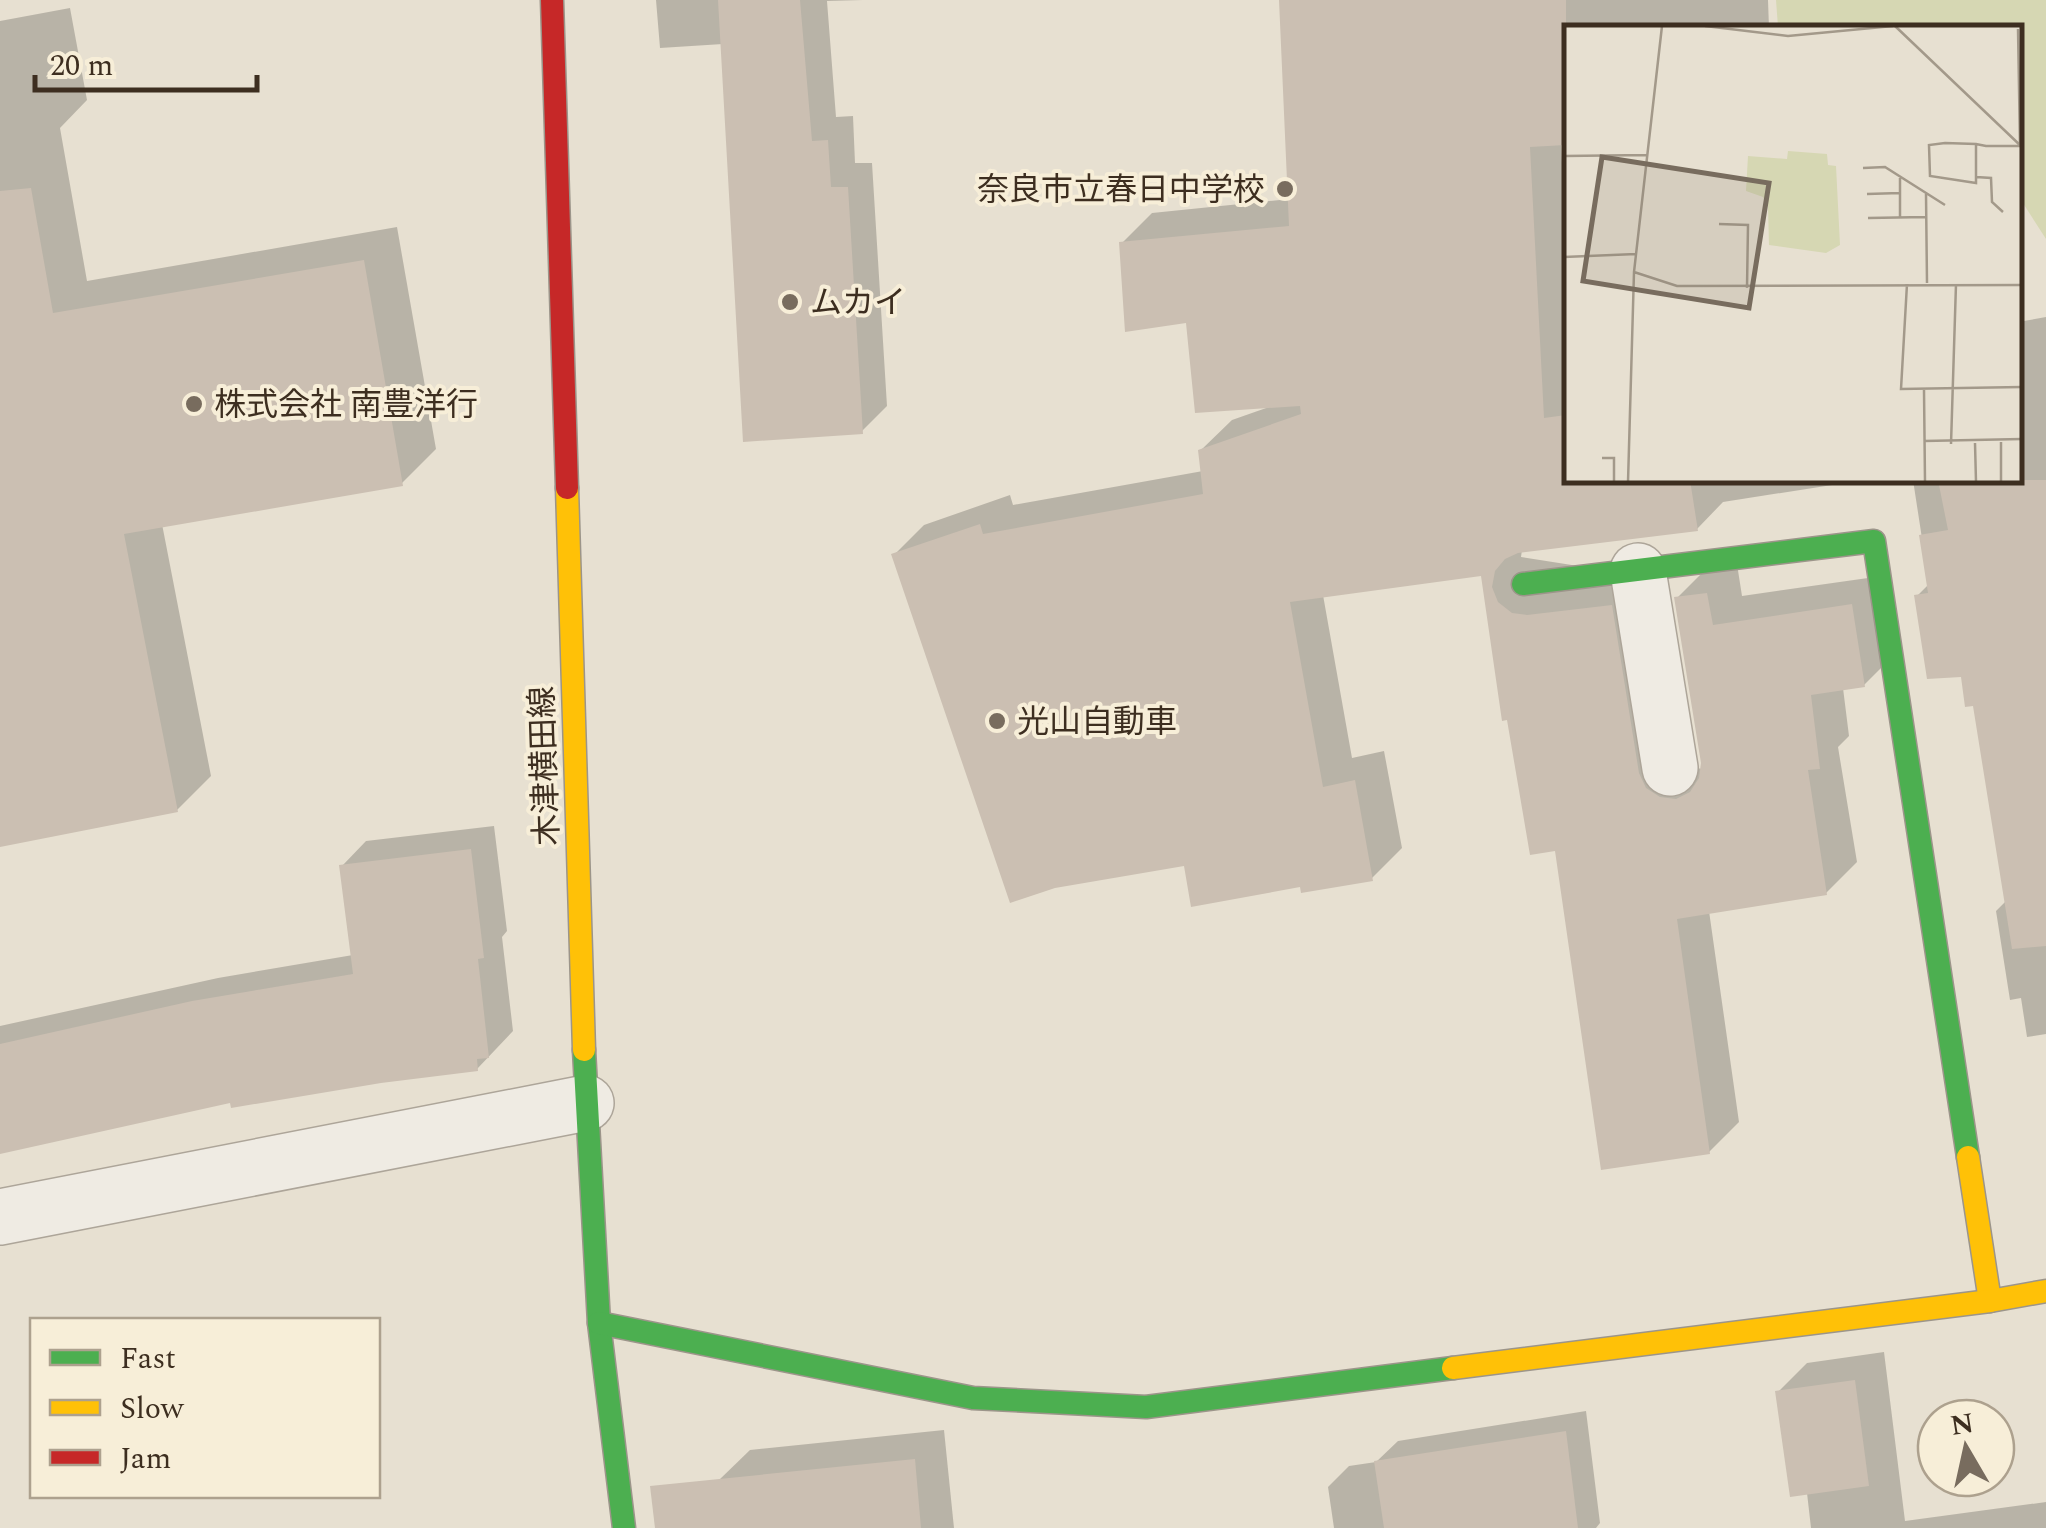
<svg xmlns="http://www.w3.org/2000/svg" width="2046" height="1528" viewBox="0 0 2046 1528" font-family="Spectral,'Noto Sans JP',serif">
	<rect width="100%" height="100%" fill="#e7e0d1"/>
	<path fill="#d6d7b3" d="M1776,0H2046V239L2019,197L2018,28L1778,27Z"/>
	<g fill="#0003">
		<path d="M656,0H863L827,1L836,117L853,116L855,163H872L887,406L862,431L723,44L660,48Z"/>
		<path d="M1281,0H1768L1769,28H1566V143H1561L1566,241V480H1864L1723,502L1697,529L1522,550L1521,557L1642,576L1689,767L1703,769L1677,598L1707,568L1737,564L1742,596L1882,576L1894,655L1864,685L1843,688L1849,736L1838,747L1857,862L1826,893L1709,911L1739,1122L1709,1152L1557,848L1483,574L1323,595L1352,758L1384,751L1402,848L1371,879L1303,884L1186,863L894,555L924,525L1010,495L1013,505L1203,471L1201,450L1232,420L1269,407L1122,243L1152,213L1290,199Z"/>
		<path d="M70,8L87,100L60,128L87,281L397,227L436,449L402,483L162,524L211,776L177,810L0,845V21Z"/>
		<path d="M2046,317V1034L2027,1037L2021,998L2010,1000L1996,911L2007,900L1975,703L1963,674L1917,596L1929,584L1913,480H2018V322Z"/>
		<path d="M494,826L507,931L502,937L513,1031L477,1069L232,1100L0,1151V1026L218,978L353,955L342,866L366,841Z"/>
		<path d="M1884,1352L1905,1521L2046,1502V1528H1811L1807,1493L1778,1392L1807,1363Z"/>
		<path d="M1586,1411L1600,1523L1596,1528H1334L1328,1487L1349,1466L1376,1462L1398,1441Z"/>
		<path d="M944,1430L954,1528H724L719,1480L750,1450Z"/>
	</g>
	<g fill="#cbbfb2">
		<path d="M718,0H800L812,141L828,140L831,187H848L863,434L743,442Z"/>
		<path d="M1279,0H1566V145L1530,147L1544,418L1566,415V480H1690L1698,531L1518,553L1505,559L1495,571L1492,587L1498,602L1512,613L1527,615L1612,605L1639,773L1646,788L1660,797L1676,799L1690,792L1699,778L1701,763L1674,597L1707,593L1713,625L1852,604L1865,687L1811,695L1820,769L1808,770L1827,895L1677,919L1710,1154L1601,1170L1555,851L1530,855L1507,720L1502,721L1481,576L1290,602L1323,787L1355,780L1373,881L1301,893L1300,887L1191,907L1184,866L1055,888L1010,903L891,554L980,524L983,534L1203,494L1198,450L1301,414L1300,406L1195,413L1186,323L1125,332L1119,242L1289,226Z"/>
		<path d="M31,188L53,313L364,260L403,486L124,534L178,812L0,847V191Z"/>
		<path d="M1938,480H2046V946L2012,949L1973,706L1965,707L1961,677L1927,679L1914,595L1928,593L1919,535L1948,530Z"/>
		<path d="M471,849L484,958L478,959L489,1058L477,1059L478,1071L381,1083L231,1108L230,1103L0,1154V1044L192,1001L353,974L339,865Z"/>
		<path d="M1855,1380L1869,1486L1790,1497L1775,1391Z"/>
		<path d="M1566,1431L1578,1528H1384L1374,1461Z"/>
		<path d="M915,1459L921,1528H655L650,1486Z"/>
	</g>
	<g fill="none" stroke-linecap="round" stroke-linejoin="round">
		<defs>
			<g id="street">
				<path d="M1638,571L1670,768"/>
				<path d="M0,1217L586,1103"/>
			</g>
			<g id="fast">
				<path d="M1523,584L1874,541L1968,1157"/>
				<path d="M584,1050L599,1323L624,1528"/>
				<path d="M599,1323L973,1398L1146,1407L1453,1368"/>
			</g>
			<g id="slow">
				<path d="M567,488L584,1050"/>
				<path d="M1968,1157L1990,1301"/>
				<path d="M1453,1368L1990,1301L2046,1291"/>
			</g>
			<path id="jam" d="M552,0L567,488"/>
		</defs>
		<use href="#street" stroke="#ada599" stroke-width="58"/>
		<use href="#fast" stroke="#9c958a" stroke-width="25"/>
		<use href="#slow" stroke="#9c958a" stroke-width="25"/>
		<use href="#jam" stroke="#9c958a" stroke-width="25"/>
		<use href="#street" stroke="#efebe3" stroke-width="55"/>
		<use href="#fast" stroke="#4caf50" stroke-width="22"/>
		<use href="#slow" stroke="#ffc107" stroke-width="22"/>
		<use href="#jam" stroke="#c62828" stroke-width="22"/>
	</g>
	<g fill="#786c5e" stroke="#f7eed8" stroke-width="4">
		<circle cx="1285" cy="189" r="10"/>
		<circle cx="790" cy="302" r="10"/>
		<circle cx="194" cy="404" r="10"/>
		<circle cx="997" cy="721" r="10"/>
	</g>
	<g text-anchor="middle" stroke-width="8" stroke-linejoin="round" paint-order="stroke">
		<g font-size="32" fill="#3d2e20" stroke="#f7eed8" text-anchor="start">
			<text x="1265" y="200" text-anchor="end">奈良市立春日中学校</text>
			<text x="810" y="313">ムカイ</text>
			<text x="214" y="415">株式会社 南豊洋行</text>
			<text x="1017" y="732">光山自動車</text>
		</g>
		<g font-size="32" fill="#3d2e20" stroke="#f7eed8">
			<text transform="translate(544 766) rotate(-92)" y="11">木津横田線</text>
		</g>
	</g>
	<g transform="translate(1564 25)">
		<rect width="458" height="458" fill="#e7e0d1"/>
		<path d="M224,126L263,129L264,140L272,141L276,220L262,228L205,220L204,182L199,172L182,166L184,131L223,134Z" fill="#d6d7b3"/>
		<path fill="none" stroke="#a3998a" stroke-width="2.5" d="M141,1L224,11L329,1M331,1L458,122M412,119V158L366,151L365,120L381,118L412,119L422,121H456L454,4M0,131L84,130M299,143L321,142L381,180M412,152L427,153L428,177L439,187M303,169L336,168M362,169L363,258M336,192V153M304,193L362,192M155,199L184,200L183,263M0,232L72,229M70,247L113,261L458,260M343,259L337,364L458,362M360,365L361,457M360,416L458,414M437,417V457M411,418L412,457M387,419L392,259M38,433H50V457M64,457L70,247L98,1"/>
		<path fill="#786c5e" fill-opacity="0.15" stroke="#786c5e" stroke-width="5" d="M38,132L205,158L185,283L19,256Z"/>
		<rect width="458" height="458" fill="none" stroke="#3d2e20" stroke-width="5"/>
	</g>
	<rect x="30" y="1318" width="350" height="180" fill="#f7eed8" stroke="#ada18e" stroke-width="2.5"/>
	<rect x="50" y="1350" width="50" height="15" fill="#4caf50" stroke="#ada18e" stroke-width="2.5"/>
	<text x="120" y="1368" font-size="30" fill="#3d2e20">Fast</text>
	<rect x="50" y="1400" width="50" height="15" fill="#ffc107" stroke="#ada18e" stroke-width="2.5"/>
	<text x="120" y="1418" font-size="30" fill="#3d2e20">Slow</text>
	<rect x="50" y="1450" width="50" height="15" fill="#c62828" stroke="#ada18e" stroke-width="2.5"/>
	<text x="120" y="1468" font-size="30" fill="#3d2e20">Jam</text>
	<g transform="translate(1966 1448) rotate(351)"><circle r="48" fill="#f7eed8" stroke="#ada18e" stroke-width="2.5"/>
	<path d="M0-8L18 38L0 25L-18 38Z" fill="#786c5e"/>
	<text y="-15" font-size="28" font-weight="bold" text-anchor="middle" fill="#3d2e20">N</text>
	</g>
	<path d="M35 75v15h222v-15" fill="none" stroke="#3d2e20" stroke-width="5"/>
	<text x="50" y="75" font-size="30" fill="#3d2e20" stroke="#f7eed8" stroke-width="8" paint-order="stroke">20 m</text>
</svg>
